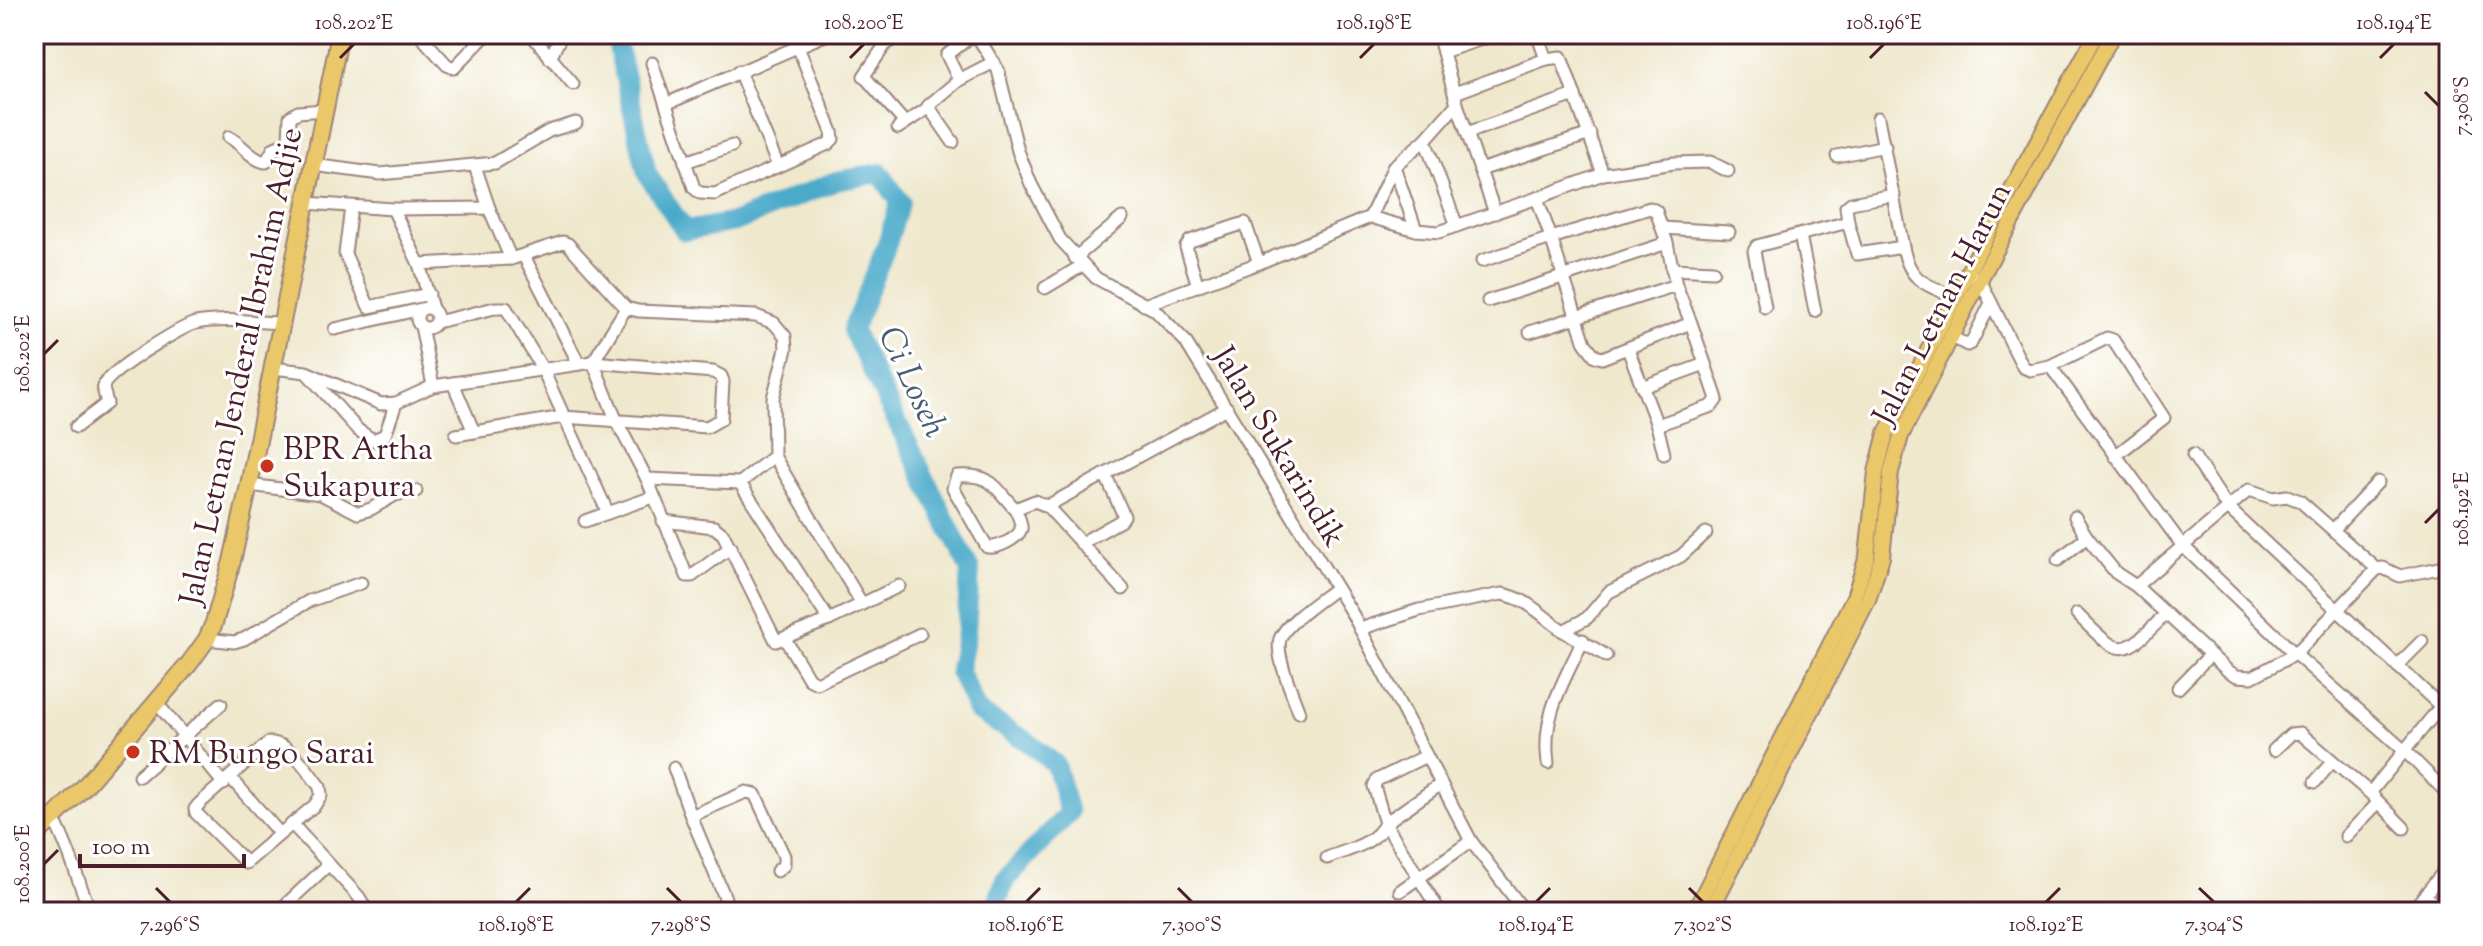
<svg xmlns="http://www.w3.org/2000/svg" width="2483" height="946" viewBox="0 0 2483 946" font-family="'Sorts Mill Goudy',serif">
	<rect width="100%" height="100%" fill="#fff"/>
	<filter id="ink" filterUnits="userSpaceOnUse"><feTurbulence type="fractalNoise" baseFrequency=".0125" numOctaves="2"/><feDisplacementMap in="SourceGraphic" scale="16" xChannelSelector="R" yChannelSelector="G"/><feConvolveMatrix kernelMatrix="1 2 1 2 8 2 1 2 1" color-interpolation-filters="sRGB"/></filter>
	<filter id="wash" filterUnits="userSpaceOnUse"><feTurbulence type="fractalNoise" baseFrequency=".006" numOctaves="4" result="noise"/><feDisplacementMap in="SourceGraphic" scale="32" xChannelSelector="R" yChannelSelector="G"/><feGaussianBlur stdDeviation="1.8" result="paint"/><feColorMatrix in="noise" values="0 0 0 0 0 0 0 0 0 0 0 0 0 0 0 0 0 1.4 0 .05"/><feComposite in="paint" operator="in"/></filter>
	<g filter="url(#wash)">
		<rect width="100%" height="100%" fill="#efe8cd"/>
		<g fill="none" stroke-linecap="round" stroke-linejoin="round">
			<path stroke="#4baaca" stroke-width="20" d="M618,34V47L647,174L685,231L735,222L836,181L880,173L900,202L886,247L852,330L970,570L966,632L959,671L977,711L1028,742L1055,764L1069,813L1005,880L994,912"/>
		</g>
	</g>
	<g filter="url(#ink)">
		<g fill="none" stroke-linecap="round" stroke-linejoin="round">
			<defs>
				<g id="minor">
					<path d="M419,34L447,65L454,68L487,34"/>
					<path d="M531,34L573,84"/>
					<path d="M901,34L885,45L864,76L905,123"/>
					<path d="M976,34L998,70L1018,151L1031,184L1060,239L1096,278L1155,310L1185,341L1353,615L1471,841L1525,912"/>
					<path d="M1537,34L1546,59"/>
					<path d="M1443,52L1497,34"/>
					<path d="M550,58L562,34"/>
					<path d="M652,63L694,188L700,193L715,194L828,144L833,139L832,132L798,47"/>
					<path d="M739,71L778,166"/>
					<path d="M959,80L947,55L974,34"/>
					<path d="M1455,93L1546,59L1561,57L1603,174"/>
					<path d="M666,104L827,34"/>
					<path d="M1457,104L1495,213"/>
					<path d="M1878,118L1903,247"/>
					<path d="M898,128L928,108"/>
					<path d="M1467,133L1575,95"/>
					<path d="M229,137C242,144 253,161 266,162L274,148L289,142L290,117L298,112L324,110"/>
					<path d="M1425,140L1457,226"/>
					<path d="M953,142L928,106L959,80L994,62"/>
					<path d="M1837,156L1885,146"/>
					<path d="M685,162L732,146"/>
					<path d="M313,165L380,174L495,163L549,131L576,123"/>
					<path d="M475,166L489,208"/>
					<path d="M1394,166L1416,230"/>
					<path d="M1480,170L1590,134"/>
					<path d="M1537,198L1603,174L1674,163L1710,162L1728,171"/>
					<path d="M306,203L393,209L489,208L511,259"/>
					<path d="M351,207L345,254L369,307L429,294"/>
					<path d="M393,209L419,264L432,308"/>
					<path d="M1370,217L1394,166L1425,140L1457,104L1438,34"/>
					<path d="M1848,222L1846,207L1851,203L1894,195"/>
					<path d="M1662,228L1729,232"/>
					<path d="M1800,235L1815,311"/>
					<path d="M524,256L579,364"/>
					<path d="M1075,258L1122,218"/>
					<path d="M1482,261L1551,238L1585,343L1595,356L1602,358L1691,323L1676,285"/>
					<path d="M419,264L511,259L563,242L568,244L626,308L638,311L756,316L774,323L785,336L786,349L773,398L774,456L862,604"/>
					<path d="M1672,269L1713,271"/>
					<path d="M1975,277L1980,280L2023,367L2030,370L2050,366L2182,545L2295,654L2406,752L2449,795"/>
					<path d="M1198,286L1186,247L1190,241L1245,223L1259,263"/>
					<path d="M1045,288L1083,265"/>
					<path d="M1488,301L1667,243"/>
					<path d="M1144,305L1259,263L1370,217L1416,230L1439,232L1537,198L1551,238L1650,208L1656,211L1667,243L1676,285L1530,332"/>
					<path d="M1765,307L1754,251L1757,246L1848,222L1857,254L1903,247C1910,282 1925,284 1955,297"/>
					<circle cx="427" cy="318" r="10"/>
					<path d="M626,308L593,362L617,422L647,479L740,483L774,456"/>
					<path d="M437,322L495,308H506L542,368L608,513"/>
					<path d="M421,326L433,386"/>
					<path d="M335,329L421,309"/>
					<path d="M1952,337L1967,345L1971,343L1990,305"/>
					<path d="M1628,349L1657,425L1712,406L1717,399L1691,323"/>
					<path d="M2050,366L2107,338L2113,340L2164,418L2115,456"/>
					<path d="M273,368L306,372L381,404L396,403L433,386L593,362L713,372L721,376L723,381L721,419L707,427L563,417L456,435"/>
					<path d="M307,373L358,430L373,440L385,435L396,403"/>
					<path d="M453,383L474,432"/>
					<path d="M1642,387L1705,364"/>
					<path d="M1657,425L1664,454"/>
					<path d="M76,427L107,403C106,398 102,389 104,385C108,372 182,326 196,323C224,318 254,322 283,323"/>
					<path d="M2193,455L2227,507L2449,714"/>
					<path d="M647,479L687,576H692L731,547"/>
					<path d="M740,483L829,620"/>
					<path d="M249,485L321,494L358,513L371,509L395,495L416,491"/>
					<path d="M1015,509C1018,515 1022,523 1021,529C1018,539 996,549 987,547L953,488L957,476C992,474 993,485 1015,509L1035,501L1047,506"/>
					<path d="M2075,517L2087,537L2116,573L2136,586L2228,671L2237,676L2252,677L2295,654L2377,569"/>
					<path d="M585,521L653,497"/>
					<path d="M663,521L714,527L723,534L776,641L829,620L899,586"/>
					<path d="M2333,530L2378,482"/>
					<path d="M1083,542L1120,521L1124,516L1105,474"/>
					<path d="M2058,560L2087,537"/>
					<path d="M2136,586L2249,490L2273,498L2287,496L2300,501L2377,569L2383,568L2400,576L2449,566"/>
					<path d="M1123,589L1047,506L1227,408"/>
					<path d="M2077,614C2122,660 2122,658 2166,614"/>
					<path d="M1360,629L1419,610L1502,594C1527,598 1542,616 1562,630C1576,639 1592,646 1606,656"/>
					<path d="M1563,631L1587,618L1609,592L1681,556L1706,533"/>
					<path d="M207,639L234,642L244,639L309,601L361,583"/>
					<path d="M785,639L809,679L817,683L920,634"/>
					<path d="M2397,666L2422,641"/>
					<path d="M2178,688L2210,655"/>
					<path d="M156,702L224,784"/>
					<path d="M1299,712C1293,695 1275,655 1280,639C1285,623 1322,599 1336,588"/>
					<path d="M2274,750L2291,734L2300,733L2370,793L2404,828"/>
					<path d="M1426,756L1377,780L1374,786L1385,823L1440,912"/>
					<path d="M1548,763C1541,715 1564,682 1583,640"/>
					<path d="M674,768L691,816"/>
					<path d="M139,776L221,704"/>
					<path d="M230,777L280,834L246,863L196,813L195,809L199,804L268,743C291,741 307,771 320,787L321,795L315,805L280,834"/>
					<path d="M2315,782L2331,763"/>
					<path d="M2370,793L2441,706"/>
					<path d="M53,818C70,848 77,881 91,912"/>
					<path d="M292,824L359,897L363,904L359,912"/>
					<path d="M2346,836L2378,803"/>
					<path d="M1327,858C1347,850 1376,844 1385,823L1441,784"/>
					<path d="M1400,891L1471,841"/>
					<path d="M2425,895L2442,912"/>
					<path d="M278,912L329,864"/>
					<path d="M723,912L725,898L691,816L746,792L755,794L784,856V865L777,871"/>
					<path d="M2411,912L2449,865"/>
				</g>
				<g id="major">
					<path d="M1694,912L1854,597L1867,556L1876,472L1886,433L1989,231L2096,34"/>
					<path d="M1710,912L1868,600L1882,557L1891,472L1901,436L1980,280L2113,34"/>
				</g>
				<path id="highway" d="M34,837L85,786L189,664L207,639L214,623L232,561L249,485L340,34"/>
			</defs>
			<use href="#minor" stroke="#9c847c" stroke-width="15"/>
			<use href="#major" stroke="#9c847c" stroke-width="18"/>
			<use href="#highway" stroke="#9c847c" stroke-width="20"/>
			<use href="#minor" stroke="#fff" stroke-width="11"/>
			<use href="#major" stroke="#eac769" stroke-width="14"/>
			<use href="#highway" stroke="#eac769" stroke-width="16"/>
		</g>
	</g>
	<path fill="none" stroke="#4a1f2b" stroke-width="3" d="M340,58L354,44M850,58L864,44M1360,58L1374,44M1870,58L1884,44M2380,58L2394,44M2425,92L2439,106M44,354L58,340M2425,523L2439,509M44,864L58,850M156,888L170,902M667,888L681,902M1178,888L1192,902M1689,888L1703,902M2199,888L2214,902M516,902L530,888M1026,902L1040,888M1536,902L1550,888M2046,902L2060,888"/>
	<g fill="#c8321e" stroke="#fff" stroke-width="3">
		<circle cx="267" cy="466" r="8"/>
		<circle cx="133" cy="752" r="8"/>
	</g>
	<g text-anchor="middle" stroke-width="6" stroke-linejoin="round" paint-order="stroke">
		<g font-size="32" fill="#4a1f2b" stroke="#fff">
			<text transform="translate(1941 303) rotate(-63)" y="11">Jalan Letnan Harun</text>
			<text transform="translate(240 366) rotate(-78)" y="11">Jalan Letnan Jenderal Ibrahim Adjie</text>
			<text transform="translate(1280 446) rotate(59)" y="11">Jalan Sukarindik</text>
		</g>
		<g font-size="32" fill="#4a1f2b" stroke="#fff" text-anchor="start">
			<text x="283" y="459">BPR Artha<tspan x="283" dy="37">Sukapura</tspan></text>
			<text x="149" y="763">RM Bungo Sarai</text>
		</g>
		<g font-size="34" font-style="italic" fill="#4a5e73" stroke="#fff">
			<text transform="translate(914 381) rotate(65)" y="12">Ci Loseh</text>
		</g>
	</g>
	<rect width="2483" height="946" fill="none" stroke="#fff" stroke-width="88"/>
	<path d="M80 854v12h164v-12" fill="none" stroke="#4a1f2b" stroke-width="4"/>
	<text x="92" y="854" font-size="24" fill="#4a1f2b" stroke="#ffffff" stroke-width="6" paint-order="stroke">100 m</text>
	<rect x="44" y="44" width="2395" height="858" fill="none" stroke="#4a1f2b" stroke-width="3"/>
	<g font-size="20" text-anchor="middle" fill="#4a1f2b">
		<text x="354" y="29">108.202°E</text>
		<text x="864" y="29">108.200°E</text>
		<text x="1374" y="29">108.198°E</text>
		<text x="1884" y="29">108.196°E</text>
		<text x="2394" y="29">108.194°E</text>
		<text transform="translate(2461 106) rotate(-90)" y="7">7.308°S</text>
		<text transform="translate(22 354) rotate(-90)" y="7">108.202°E</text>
		<text transform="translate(2461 509) rotate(-90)" y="7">108.192°E</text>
		<text transform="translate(22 864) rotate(-90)" y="7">108.200°E</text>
		<text x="170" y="931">7.296°S</text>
		<text x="516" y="931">108.198°E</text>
		<text x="681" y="931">7.298°S</text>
		<text x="1026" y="931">108.196°E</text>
		<text x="1192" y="931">7.300°S</text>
		<text x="1536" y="931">108.194°E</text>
		<text x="1703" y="931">7.302°S</text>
		<text x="2046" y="931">108.192°E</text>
		<text x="2214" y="931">7.304°S</text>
	</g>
</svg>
